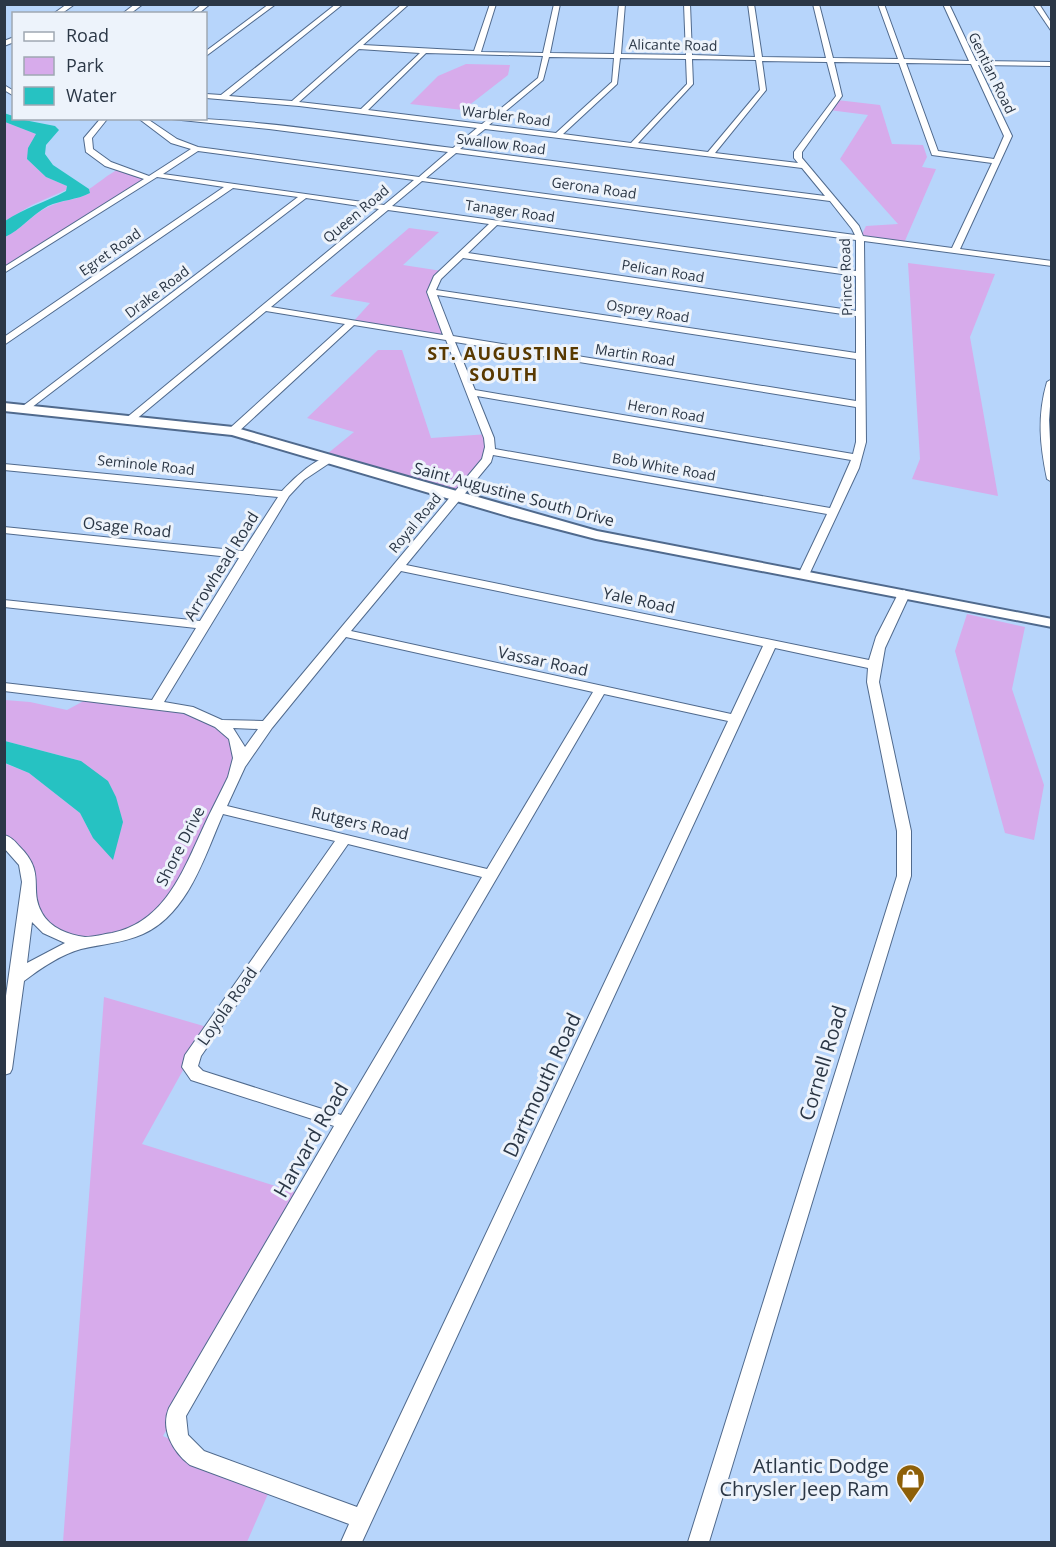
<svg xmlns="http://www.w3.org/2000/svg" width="1056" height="1547" viewBox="0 0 1056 1547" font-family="'Open Sans',sans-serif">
	<rect width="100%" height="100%" fill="#b7d5fb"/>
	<g fill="#d7abeb">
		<path d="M466,64L510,65L508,75L463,110L410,104L438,76Z"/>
		<path d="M837,100L880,105L892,144L923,145L927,157L922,167L936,169L904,243L860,238L866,226L898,224L840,159L868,115L829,110Z"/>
		<path d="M5,122L36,134L27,159L46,177L67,186L66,190L32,205L5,221Z"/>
		<path d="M119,169L148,175L146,178L5,268V237C21,230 31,215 48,207C61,200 77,200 90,193L89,189C100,182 107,175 119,169Z"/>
		<path d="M409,228L439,232L403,265L442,271L431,284L449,337L352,323L370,303L330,296Z"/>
		<path d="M908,263L995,274L970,337L998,496L912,479L920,459Z"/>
		<path d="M378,350H402L431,438L489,434L492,451L459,494L327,454L354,432L307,418Z"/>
		<path d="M967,614L1025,627L1012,689L1044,785L1034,840L1005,833L955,651Z"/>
		<path d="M91,697L134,701L218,723L243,753L160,917L121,936L87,939L60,932L37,910L33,880L5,848L4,763L29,773L80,813L93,838L81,761L5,741V700L30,702L67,710Z"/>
		<path d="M104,997L207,1027L142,1144L301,1194L163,1436L271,1487L247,1542H63Z"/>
	</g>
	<g fill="#26c2c2">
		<path d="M4,113L13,116L14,118L55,126L59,130L46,145L45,154L53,165L89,189L90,193C77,200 61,200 48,206C31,215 21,230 5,237V221C24,208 46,202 66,191L67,186L46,177L27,159L28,148L36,134L5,122Z"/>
		<path d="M5,741L81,761L108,781L116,797L123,822L113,860L93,838L80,813L29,773L5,763Z"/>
	</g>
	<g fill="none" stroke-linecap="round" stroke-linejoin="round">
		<defs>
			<g id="minor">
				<path d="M67,4H75L61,14H53Z"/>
				<path d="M135,4H143L130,14H122Z"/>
				<path d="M202,4H210L198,14H190Z"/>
				<path d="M269,4H276L206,56V51Z"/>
				<path d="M336,4H343L229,96L292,101L402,4H409L363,45L474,51L490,4H496L481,52L543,53L554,4H560L550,53L614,54L619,4H625L621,54L686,55L684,4H690L692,55L755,57L748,4H754L762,57L826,58L813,4H819L833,58L898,59L878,4H884L904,59L969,61L943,4H949L976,61L1052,62V66L978,65L1012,136L960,249L1052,261V266L864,241L866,442L859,468L808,577L804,578L798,575L827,514L493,455L491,462L406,565L869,660L876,637L898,594L904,590L910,594L885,648L879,682L911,831V876L709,1542H688L897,876V831L867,682L868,668L775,648L362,1542H341L349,1524L190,1465C173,1452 160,1429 169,1408L334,1126L191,1080L182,1067L185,1055L335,841L223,814C205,855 188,914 143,934C123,943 102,944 81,949C60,955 41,968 24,981L12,1069L10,1073L4,1075V1010L22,882L19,865L4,848V835C11,837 15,841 19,846C47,873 28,889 42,913C50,928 69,935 85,937C94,937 104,934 112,933C165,922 183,871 204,826C211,810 220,794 228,777L233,758L229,739L215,727L184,713L4,691V683L152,700L196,628L4,607V600L200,621L239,558L4,533V527L243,551L278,497L4,470V464L282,491C292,480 319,454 334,456V460L304,480L289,496L164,702L193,707L222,720L263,721L482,459L485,447L484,438L446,340L354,325L237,433H229V429L345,324L266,311L134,421H126L125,419L379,209L306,198L27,411L19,409L298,197L233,188L4,345V337L224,187L157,177L4,273V267L144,179L105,166L86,152L84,138L101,118H108L92,138L93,149L111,162L149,176L191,149L171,143L138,118H146L177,139L198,147L419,177L448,152L269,129L162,118C259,118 356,136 453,148L477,128L299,106L206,98V94L221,95ZM359,49L420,53L361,109L299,102ZM426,53L543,56L538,78L482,124L368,110ZM549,57L614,58L612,82L556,133L489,125L543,80ZM620,58L686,59L687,84L631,143L563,134L617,84ZM692,59L756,60L760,90L708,152L638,143L693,84ZM762,61L827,62L836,96L794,152V158L798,163L715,153L766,90ZM834,62L899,63L932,155L992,163L952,248L863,236L859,226L802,158V152L842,96ZM906,63L971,64L1004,136L994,159L938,151ZM485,129L802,168L825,196L460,149ZM198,151L414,180L384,205L163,174ZM456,153L830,201L852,229L855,235L426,178ZM422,181L856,240V271L392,206ZM388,210L489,224L434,276L427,292L443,335L271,307ZM497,225L856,276V311L468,253ZM463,258L856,316V353L436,290L441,279ZM437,295L856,359V401L453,336ZM455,342L856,407V442L853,454L475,390ZM477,396L851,460L830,508L495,449L494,438ZM401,571L763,646L731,714L351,631ZM346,637L593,692L487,869L227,806L245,767L272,728ZM604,694L728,721L357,1507L204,1451L188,1435L186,1416L351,1128ZM233,728L258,729L245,747ZM348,844L482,877L341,1115L203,1071L198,1066L201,1056ZM32,922L43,933L65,943L27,963Z"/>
				<path d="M1033,4H1039L1052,24V32Z"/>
				<path d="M14,37V42L4,46V41Z"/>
				<path d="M4,85L14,91V96L4,90Z"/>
				<path d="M1052,379L1049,420L1052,482L1047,479C1040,445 1037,416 1047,382Z"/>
			</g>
			<path id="tertiary" d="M4,403L233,427L597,531L1052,619V627L596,539L511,517L232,435L4,411Z"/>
		</defs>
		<use href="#minor" stroke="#506a8d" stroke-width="2"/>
		<use href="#tertiary" stroke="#506a8d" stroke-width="4"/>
		<use href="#minor" fill="#fff" fill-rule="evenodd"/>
		<use href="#tertiary" fill="#fff" fill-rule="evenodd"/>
	</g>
	<defs>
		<symbol id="shop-pin" viewBox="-11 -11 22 30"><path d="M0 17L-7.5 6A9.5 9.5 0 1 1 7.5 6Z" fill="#8e6008" stroke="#edf3fb"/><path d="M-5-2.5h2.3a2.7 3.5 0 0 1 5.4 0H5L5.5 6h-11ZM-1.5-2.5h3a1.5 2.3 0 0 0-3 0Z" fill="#fff"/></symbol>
	</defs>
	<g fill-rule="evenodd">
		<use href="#shop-pin" x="894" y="1462" width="33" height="45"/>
	</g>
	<g text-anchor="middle" stroke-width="6" stroke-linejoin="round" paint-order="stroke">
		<g font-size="14" fill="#2b3746" stroke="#edf3fb">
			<text transform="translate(673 45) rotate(1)" y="5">Alicante Road</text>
			<text transform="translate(992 73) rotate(64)" y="5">Gentian Road</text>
			<text transform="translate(506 116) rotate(7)" y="5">Warbler Road</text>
			<text transform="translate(501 144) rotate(7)" y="5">Swallow Road</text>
			<text transform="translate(594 188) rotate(8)" y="5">Gerona Road</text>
			<text transform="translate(510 211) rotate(8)" y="5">Tanager Road</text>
			<text transform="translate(356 214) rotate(-40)" y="5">Queen Road</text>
			<text transform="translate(110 252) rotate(-35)" y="5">Egret Road</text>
			<text transform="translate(663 271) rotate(9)" y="5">Pelican Road</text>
			<text transform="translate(846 277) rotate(-92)" y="5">Prince Road</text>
			<text transform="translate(157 292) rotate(-37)" y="5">Drake Road</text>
			<text transform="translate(648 311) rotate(9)" y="5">Osprey Road</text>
			<text transform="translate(635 355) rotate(9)" y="5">Martin Road</text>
			<text transform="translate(666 411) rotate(10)" y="5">Heron Road</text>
			<text transform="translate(146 465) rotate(6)" y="5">Seminole Road</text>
			<text transform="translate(664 467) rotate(10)" y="5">Bob White Road</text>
			<text transform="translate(415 523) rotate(-50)" y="5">Royal Road</text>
		</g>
		<g font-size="16" fill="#2b3746" stroke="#edf3fb">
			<text transform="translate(514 494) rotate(15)" y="6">Saint Augustine South Drive</text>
			<text transform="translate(127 527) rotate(6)" y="6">Osage Road</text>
			<text transform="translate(221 566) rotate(-58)" y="6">Arrowhead Road</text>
			<text transform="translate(639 600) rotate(12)" y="6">Yale Road</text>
			<text transform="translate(543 661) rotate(12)" y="6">Vassar Road</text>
			<text transform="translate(360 823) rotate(13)" y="6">Rutgers Road</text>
			<text transform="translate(180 846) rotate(-63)" y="6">Shore Drive</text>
			<text transform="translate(227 1006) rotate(-55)" y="6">Loyola Road</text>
		</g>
		<g font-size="18" font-weight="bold" letter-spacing="1.5" fill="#593900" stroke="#edf3fb">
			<text x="504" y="360">ST. AUGUSTINE<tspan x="504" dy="21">SOUTH</tspan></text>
		</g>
		<g font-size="20" fill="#2b3746" stroke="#edf3fb">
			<text transform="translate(823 1063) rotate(-73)" y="7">Cornell Road</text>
			<text transform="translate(542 1085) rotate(-65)" y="7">Dartmouth Road</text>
			<text transform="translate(311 1140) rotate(-60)" y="7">Harvard Road</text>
		</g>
		<g font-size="20" fill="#2b3746" stroke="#edf3fb" text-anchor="end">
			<text x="889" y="1473">Atlantic Dodge<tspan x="889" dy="23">Chrysler Jeep Ram</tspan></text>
		</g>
	</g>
	<rect width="1056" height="1547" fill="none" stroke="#2b3746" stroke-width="12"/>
	<rect x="12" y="12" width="195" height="108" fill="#edf3fb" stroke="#9fa8b3" stroke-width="1.5"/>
	<rect x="24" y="32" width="30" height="9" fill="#ffffff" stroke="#9fa8b3" stroke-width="1.5"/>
	<text x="66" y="42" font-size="18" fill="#2b3746">Road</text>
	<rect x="24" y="57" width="30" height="18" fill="#d7abeb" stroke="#9fa8b3" stroke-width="1.5"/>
	<text x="66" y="72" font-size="18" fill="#2b3746">Park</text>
	<rect x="24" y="87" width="30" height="18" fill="#26c2c2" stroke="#9fa8b3" stroke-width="1.5"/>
	<text x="66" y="102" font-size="18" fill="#2b3746">Water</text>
</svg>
